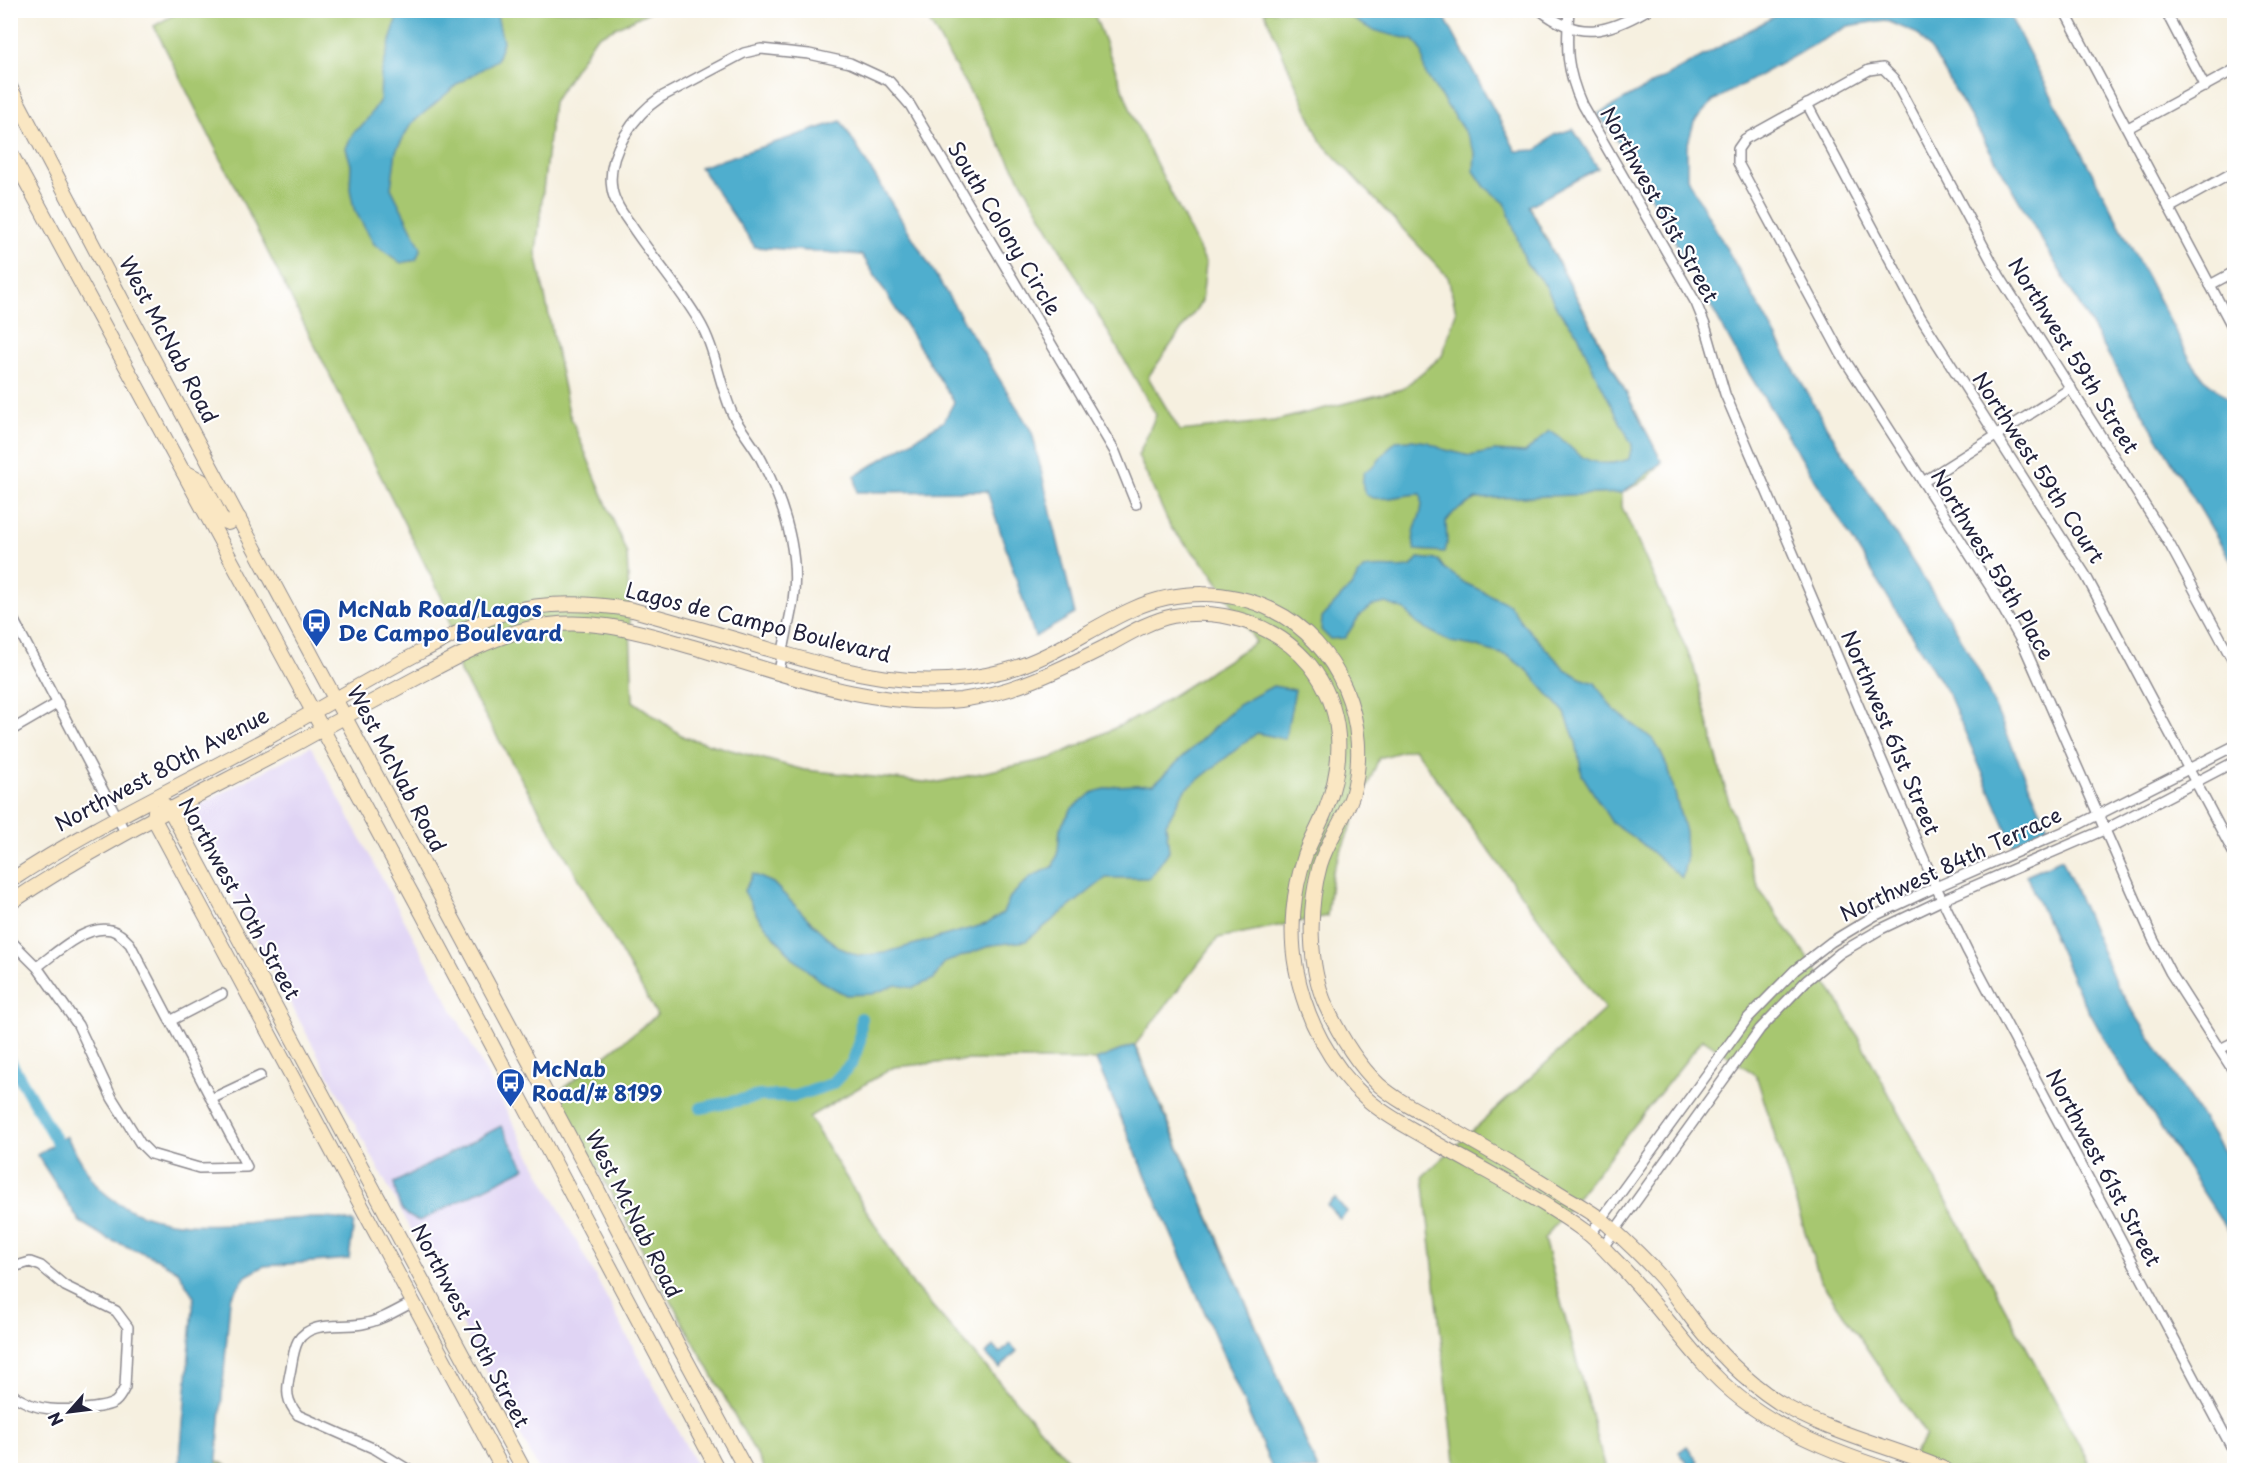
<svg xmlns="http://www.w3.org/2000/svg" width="2245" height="1481" viewBox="0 0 2245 1481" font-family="'Playpen Sans',sans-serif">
	<rect width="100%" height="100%" fill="#fff"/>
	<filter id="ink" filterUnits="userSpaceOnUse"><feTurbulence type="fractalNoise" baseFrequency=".0167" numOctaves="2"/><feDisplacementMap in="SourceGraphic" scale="12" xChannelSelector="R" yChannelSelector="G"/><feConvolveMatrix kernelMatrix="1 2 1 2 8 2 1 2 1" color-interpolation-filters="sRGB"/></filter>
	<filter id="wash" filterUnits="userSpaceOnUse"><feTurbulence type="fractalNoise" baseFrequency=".008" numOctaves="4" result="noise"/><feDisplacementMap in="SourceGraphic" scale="24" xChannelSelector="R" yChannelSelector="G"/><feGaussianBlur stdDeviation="1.35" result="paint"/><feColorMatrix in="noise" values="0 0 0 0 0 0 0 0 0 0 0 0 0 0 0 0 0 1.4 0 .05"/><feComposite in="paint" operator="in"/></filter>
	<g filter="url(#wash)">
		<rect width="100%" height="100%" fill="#f6f0e0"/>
		<path fill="#e0d4f4" d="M311,746L699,1470H539L188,811Z"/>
		<g fill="#a7c76f" stroke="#647455" stroke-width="1.5">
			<path d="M182,10L651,11L596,37L553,102L536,253L569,413L627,554L633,701L684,737L804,770L934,783L1052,758L1144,714L1256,642L1212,573L1171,528L1138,456L1156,415L929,21L903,11H1093L1135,121L1206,263L1202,301L1148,377L1180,431L1274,421L1402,389L1442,356L1456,312L1448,277L1321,142L1264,11H1441L1516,151L1529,205L1662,462L1648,478L1622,493V507L1693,664L1727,796L1760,891L1838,1000L2093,1470H1903L1926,1435L1820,1280L1756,1075L1703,1039L1544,1239L1606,1470H1456L1423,1176L1605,1009L1414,748L1379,758L1332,873L1327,916L1218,938L1135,1045L1318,1470H1273L1096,1060H967L894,1067L809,1117L909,1280L1077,1470H765L556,1094L657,1015L460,672L445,604L154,26Z"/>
			<path d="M217,1461L238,1470H155Z"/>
		</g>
		<g fill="#4faece" stroke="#386884" stroke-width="1.5">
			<path d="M399,10L496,11L503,42L497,60L459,83L411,124L396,151L391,188L421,248L416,260L401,263L374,244L354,209L350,189L351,165L346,148L353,133L364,124L380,100L381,74Z"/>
			<path d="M1346,11H1441L1516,151L1537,150L1554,135L1573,129L1598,168L1529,206L1662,462L1622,493L1476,499L1454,512L1446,522L1447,544L1445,552L1415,550C1408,526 1426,519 1421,494C1397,494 1354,514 1364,472L1374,466L1395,441L1412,440L1428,442L1442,449L1470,456L1494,451L1525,453L1549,431C1560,436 1563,441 1571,448C1588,465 1607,467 1629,459L1632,445L1592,367L1578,334L1558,310L1545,285L1526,263L1505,203L1485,187L1474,171L1475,152L1466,134L1425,73L1422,51L1414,40C1392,35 1361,31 1346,11Z"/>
			<path d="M1784,11H2007L2191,361L2205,380L2234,403V566L2116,368L1934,54L1918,34L1885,20L1848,26L1713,101L1694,122L1687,147V178L1825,424L1955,628L1980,673L2049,830L2014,847L1950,697L1743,364L1626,153L1598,114Z"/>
			<path d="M841,121L1032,432L1075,614L1035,637L987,491L857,492L855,476L944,421L954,402L862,255L755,247L700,167Z"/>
			<path d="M1418,558L1438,560L1444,568L1465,583L1509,604L1522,623L1565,669L1580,678L1595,683L1613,709L1655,741L1669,770L1685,832L1686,861L1682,878L1640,842L1612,823L1582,775L1576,742L1565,713L1528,671L1508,656L1474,646L1451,642L1417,624L1405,610L1386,603L1372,606L1360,615L1345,638L1330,639L1321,630L1322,617L1352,585L1363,569C1379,566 1395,569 1411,567Z"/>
			<path d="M1273,686L1295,690L1285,739L1257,733L1184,791L1166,824L1169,851L1150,878H1106L1026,941L992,945L944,963L934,979L913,988L896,985L872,994L846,995L820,981L794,959L758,917L744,891L753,874L773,883L817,928L838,947L859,956L884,953L986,924L1003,913L1010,897L1032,876L1053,867L1058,851L1060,828L1072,808L1094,792L1116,786L1154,784L1238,705Z"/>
			<path d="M2062,859L2117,986L2234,1168V1240L2110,1049L2079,993L2026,875Z"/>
			<path d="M1134,1045L1318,1470H1273L1096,1060Z"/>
			<path d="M501,1126L525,1168L420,1221C400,1216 397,1201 394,1183Z"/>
			<path d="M66,1136C75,1150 90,1179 101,1190C163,1246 248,1217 322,1218C333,1218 344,1220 354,1222L349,1259L264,1266L246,1276L230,1299L216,1470H179L194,1297L178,1271L156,1258L108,1239L80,1222L37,1155Z"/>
			<path d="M1335,1198L1347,1212L1340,1219L1327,1205Z"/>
			<path d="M1010,1344L1017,1351L1000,1368L986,1354L993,1346L1000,1353Z"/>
			<path d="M1687,1446L1698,1462L1690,1467L1679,1452Z"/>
		</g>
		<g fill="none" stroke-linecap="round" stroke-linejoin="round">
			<g stroke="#4faece" stroke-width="12">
				<path d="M10,1061L65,1156"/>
				<path d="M701,1108L760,1096H795L832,1084L852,1063L860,1041L861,1018"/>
			</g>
		</g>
	</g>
	<g filter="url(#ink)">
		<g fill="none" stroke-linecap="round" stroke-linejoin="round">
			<defs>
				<g id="street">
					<path d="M1540,10C1579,41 1607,33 1647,10"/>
					<path d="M1569,10C1566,49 1566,69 1582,105L1696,303L1705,325L1725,394L1936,887L1968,952L2234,1452"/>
					<path d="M2064,10L2234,330"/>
					<path d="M2165,10L2205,87"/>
					<path d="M1807,104L1921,318L2086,576L2234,854"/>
					<path d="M2128,128L2234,70"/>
					<path d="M2169,208L2234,172"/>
					<path d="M2210,285L2234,272"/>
					<path d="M1923,482L2071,388"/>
					<path d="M10,613L126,834"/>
					<path d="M2234,663L2170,545L2000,277L1894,79L1883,68L1869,70L1745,139L1738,149V163L1841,354L1993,591L2024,646L2153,939L2170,972L2234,1072"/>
					<path d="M779,672C783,648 789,624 793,601C800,552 784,504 762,461C754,445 741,431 733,415C719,385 716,349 699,321C679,287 652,257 631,225C623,214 614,202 612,189C606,154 634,115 661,97L744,53L761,49L809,54L850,63L889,81L910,105L1115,452L1136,504"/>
					<path d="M10,731L58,703"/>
					<path d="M10,940L37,967L78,1025L112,1098L140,1143L151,1154L199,1168L247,1167L130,944C124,938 119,932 111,930C86,924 56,953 37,967"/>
					<path d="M170,1021L222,994"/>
					<path d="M2220,1049L2234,1042"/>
					<path d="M211,1099L260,1076"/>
					<path d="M1590,1235L1748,1018L1795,970L1831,942L1874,916L1936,887L2072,828L2234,746"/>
					<path d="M1603,1247L1760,1029L1806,981L1840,953L1881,929L1942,900L2106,829L2234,762"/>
					<path d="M10,1268L30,1262L41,1266L65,1286L116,1311L128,1327L125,1387C122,1393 120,1398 115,1402C103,1410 64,1410 50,1409C36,1408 21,1401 10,1393"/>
					<path d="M409,1470L375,1449L298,1415C286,1401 286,1391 290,1373C292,1364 293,1350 298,1341C310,1320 342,1328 362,1324C380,1321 396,1311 413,1302"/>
				</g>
				<g id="secondary">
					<path d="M10,87L134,323L592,1179L678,1345L746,1470"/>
					<path d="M10,152L415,900L718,1470"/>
					<path d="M185,472L202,481L223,521L228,523L239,518"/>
					<path d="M164,805L170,810L524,1470"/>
					<path d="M155,811L154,819L503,1470"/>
					<path d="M10,881C92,826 183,785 269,737C321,708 371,678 424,650C448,638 472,624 498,615C542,601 587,602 633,610C676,622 719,634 761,647C846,672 916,694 1004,671C1051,659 1090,628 1133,609C1177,589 1229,589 1272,610C1339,642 1373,725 1352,796C1344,820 1327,841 1320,865C1308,908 1308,965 1326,1006C1339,1034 1356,1063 1379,1085C1397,1101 1422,1113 1444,1125C1483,1147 1522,1169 1559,1193C1575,1203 1593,1212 1607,1224C1626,1241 1645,1259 1662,1278C1672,1290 1680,1303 1690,1316C1715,1350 1743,1379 1778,1402C1830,1434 1891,1446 1946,1470"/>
					<path d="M10,903C102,841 202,794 299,742C340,719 381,697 422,675C456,657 489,639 527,629C582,615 635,630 689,646C774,670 871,710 961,700C1013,693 1057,671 1103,648C1125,636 1148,621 1173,616C1223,607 1277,625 1310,665C1344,708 1345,760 1326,809C1320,825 1311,840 1305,856C1293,891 1289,931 1296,968C1305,1018 1330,1066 1368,1100C1387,1117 1411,1128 1432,1141C1483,1170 1538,1197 1586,1232C1596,1239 1604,1249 1613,1258C1646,1291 1673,1329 1704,1364C1753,1420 1820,1448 1889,1470"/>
				</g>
			</defs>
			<use href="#street" stroke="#8c898e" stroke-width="12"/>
			<use href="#secondary" stroke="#8c898e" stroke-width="16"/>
			<use href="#street" stroke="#fff" stroke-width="9"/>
			<use href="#secondary" stroke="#fae7c3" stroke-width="14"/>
		</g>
	</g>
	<defs>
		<symbol id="bus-pin" viewBox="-11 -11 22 30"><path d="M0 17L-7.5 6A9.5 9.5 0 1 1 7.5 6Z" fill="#1a4fb4" stroke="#fff"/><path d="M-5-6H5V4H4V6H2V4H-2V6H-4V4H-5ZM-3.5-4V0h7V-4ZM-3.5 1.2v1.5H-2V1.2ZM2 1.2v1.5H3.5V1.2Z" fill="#fff"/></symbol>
	</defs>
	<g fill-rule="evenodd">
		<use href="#bus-pin" x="300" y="606" width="33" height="45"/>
		<use href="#bus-pin" x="494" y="1066" width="33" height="45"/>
	</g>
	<g text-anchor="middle" stroke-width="4.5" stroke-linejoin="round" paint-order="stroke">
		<g font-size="21" fill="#22223b" stroke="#fff">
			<text transform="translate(1659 205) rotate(61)" y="7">Northwest 61st Street</text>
			<text transform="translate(1004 229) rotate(59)" y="7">South Colony Circle</text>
			<text transform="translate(168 340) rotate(62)" y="7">West McNab Road</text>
			<text transform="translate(2073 356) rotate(58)" y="7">Northwest 59th Street</text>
			<text transform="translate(2038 468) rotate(57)" y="7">Northwest 59th Court</text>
			<text transform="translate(1992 565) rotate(59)" y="7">Northwest 59th Place</text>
			<text transform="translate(758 623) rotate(14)" y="7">Lagos de Campo Boulevard</text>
			<text transform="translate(1890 733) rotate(67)" y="7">Northwest 61st Street</text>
			<text transform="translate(396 769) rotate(62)" y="7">West McNab Road</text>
			<text transform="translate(162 770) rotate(-28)" y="7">Northwest 80th Avenue</text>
			<text transform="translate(1951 865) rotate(-25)" y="7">Northwest 84th Terrace</text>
			<text transform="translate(239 899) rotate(61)" y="7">Northwest 70th Street</text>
			<text transform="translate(2103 1168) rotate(62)" y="7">Northwest 61st Street</text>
			<text transform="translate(633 1214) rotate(63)" y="7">West McNab Road</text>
			<text transform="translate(470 1326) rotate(62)" y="7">Northwest 70th Street</text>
		</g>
		<g font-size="21" font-weight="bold" fill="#164399" stroke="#fff" text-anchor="start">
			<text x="338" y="617">McNab Road/Lagos<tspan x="338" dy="24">De Campo Boulevard</tspan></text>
			<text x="532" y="1077">McNab<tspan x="532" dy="24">Road/# 8199</tspan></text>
		</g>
	</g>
	<rect width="2245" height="1481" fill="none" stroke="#fff" stroke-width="36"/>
	<g transform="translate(69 1412) rotate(242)" stroke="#ffffff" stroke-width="4.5" paint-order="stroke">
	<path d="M0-4.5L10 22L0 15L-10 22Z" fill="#22223b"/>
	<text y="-9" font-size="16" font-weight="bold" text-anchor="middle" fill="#22223b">N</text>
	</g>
</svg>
